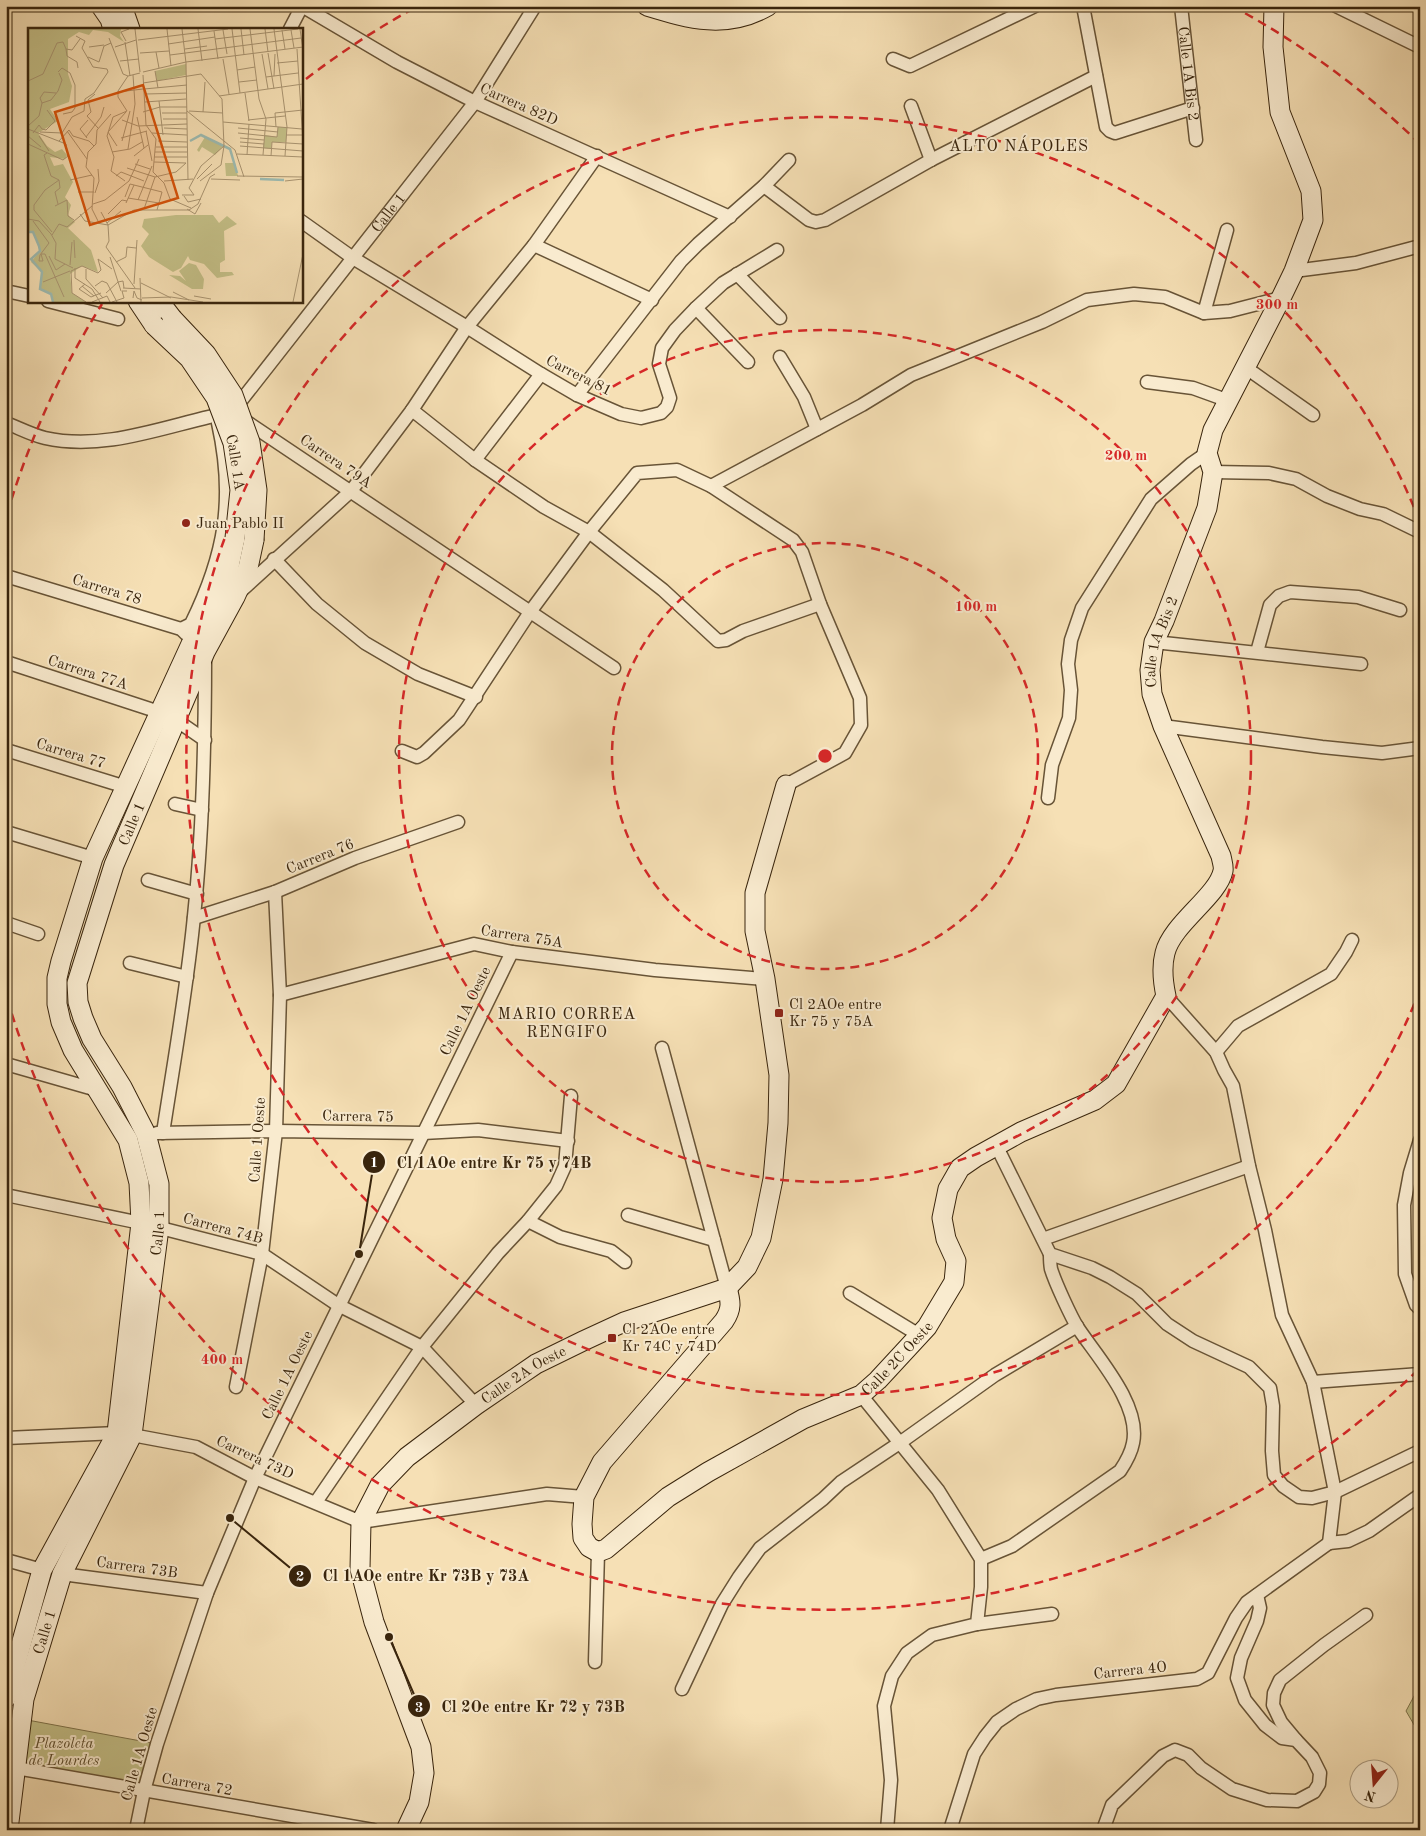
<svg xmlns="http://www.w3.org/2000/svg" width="1426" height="1836" viewBox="0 0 1426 1836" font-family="'Old Standard TT',serif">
	<rect width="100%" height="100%" fill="#f6e0b5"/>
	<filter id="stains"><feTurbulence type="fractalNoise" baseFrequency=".004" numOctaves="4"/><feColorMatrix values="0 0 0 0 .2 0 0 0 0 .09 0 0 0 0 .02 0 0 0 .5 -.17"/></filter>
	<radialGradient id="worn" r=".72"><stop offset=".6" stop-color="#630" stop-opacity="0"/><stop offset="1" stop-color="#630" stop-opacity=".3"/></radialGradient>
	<g fill="#c4c088" stroke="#7e724a">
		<path d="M1420,1685V1735L1406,1711Z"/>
		<path d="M22,1719L157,1744L144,1791L16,1768Z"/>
	</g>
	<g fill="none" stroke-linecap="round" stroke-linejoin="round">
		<defs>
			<g id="street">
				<path d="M302,6L397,62L475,102L730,217"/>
				<path d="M1083,6L1106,127L1110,131L1115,133L1193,108"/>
				<path id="s1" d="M1181,6L1196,140"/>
				<path d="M1336,6L1420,47"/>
				<path d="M290,29L302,6"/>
				<path d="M893,59L910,66L1035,6"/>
				<path d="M911,106L931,160"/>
				<path d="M764,186L809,220L816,222L825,220L931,160L1096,76"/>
				<path d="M301,221L353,258L467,327L541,374L577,395L621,414L641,418L661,413L667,407L670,398L659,364L662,348L675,330L696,308L723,283L777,250"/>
				<path d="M534,245L652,300"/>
				<path d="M1294,271L1356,263L1420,246"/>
				<path d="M737,274L780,318"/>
				<path d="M6,291L29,296"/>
				<path d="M48,301L118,319"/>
				<path d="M696,308L748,362"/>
				<path d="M1204,313L1227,230"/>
				<path d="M780,357L804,397L817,429"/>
				<path d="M1245,367L1313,415"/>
				<path d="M1147,382L1193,388L1229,401"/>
				<path d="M577,395L681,261L698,244L764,186L789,160"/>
				<path d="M412,410L475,460L544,507L589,532L663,590L718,641L726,640L743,631L820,604"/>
				<path id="s2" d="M233,411L475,102L535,6"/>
				<path d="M6,423C19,428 32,435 45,438C108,452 172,423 232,412L614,668"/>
				<path d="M475,460L541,374"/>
				<path d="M1213,472L1269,473L1296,479L1327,496L1360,509L1383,514L1420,532"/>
				<path d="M711,486L862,405L911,375L1042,322L1087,300L1134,294L1165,297L1204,313L1230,311L1281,298"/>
				<path d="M274,559L317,604L365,643L418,674L476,697"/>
				<path d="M6,576L181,629L186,634"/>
				<path d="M241,591L351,491L412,410L467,327L534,245L597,156"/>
				<path d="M181,629L191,624C225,555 235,499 218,423"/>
				<path d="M1154,642L1361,664"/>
				<path d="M1257,652L1270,605L1279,596L1290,592L1358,597L1400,610"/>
				<path d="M6,662L159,712"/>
				<path d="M176,720L205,740"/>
				<path d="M1163,726L1322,747L1382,753L1420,748"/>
				<path d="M6,750L126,787"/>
				<path d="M402,751L417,757L424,753L459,720L530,612L589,532L637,473L677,470L711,486L793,540L802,552L820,604L860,698L861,725L845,753L786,785"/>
				<path d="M1048,798L1052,765L1069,718L1071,690L1068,664L1071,640L1082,608L1151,499L1191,464L1207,453"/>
				<path d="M175,804L202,810"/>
				<path d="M6,832L93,858"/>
				<path d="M148,880L197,894"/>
				<path d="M194,918L275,892L355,858L458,822"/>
				<path d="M6,923L38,934"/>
				<path d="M130,963L187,977"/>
				<path d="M280,995L474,944L512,952L655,970L765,979"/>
				<path d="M1166,996L1216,1052L1224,1070L1233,1086L1249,1166L1265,1230L1282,1315L1313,1382L1335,1492L1329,1543"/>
				<path d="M662,1048L727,1288"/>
				<path d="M1216,1052L1238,1026L1331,974L1346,952L1352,940"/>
				<path d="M6,1064L97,1090"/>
				<path d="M157,1133L276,1131L423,1133L478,1130L568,1141"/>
				<path d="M163,1133C174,1061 187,989 194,916C203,831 205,745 205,659"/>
				<path d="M1420,1140L1410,1173L1404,1205L1405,1274L1416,1305L1420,1309"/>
				<path d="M997,1147L1050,1254L1092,1268L1110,1277L1137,1294L1167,1324L1193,1341L1249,1367L1270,1388L1273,1406L1272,1451L1274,1475L1283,1486L1299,1497L1312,1498L1335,1492L1420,1451"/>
				<path d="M6,1195L141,1223L262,1254L338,1305L422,1347L476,1405"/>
				<path d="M628,1215L714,1240"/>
				<path d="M528,1221L560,1237L611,1251L625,1262"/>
				<path d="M1043,1239L1249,1166"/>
				<path d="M850,1293L919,1335"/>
				<path d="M1313,1382L1420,1374"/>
				<path d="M236,1387L262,1254L276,1131L280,995L275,892"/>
				<path d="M861,1395L938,1490L981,1559V1587L977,1624L932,1635L907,1653L892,1676L884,1706L891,1780L887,1830"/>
				<path d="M132,1435L196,1447L255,1478L361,1522L547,1494L584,1497"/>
				<path d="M6,1438L117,1433"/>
				<path d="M316,1502L422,1347L498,1253L528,1221L556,1186L565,1166L571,1096"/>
				<path d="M1329,1543L1348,1541L1369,1531L1420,1495"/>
				<path d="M981,1559L1012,1546L1120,1471C1126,1462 1131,1454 1133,1443C1141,1405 1098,1358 1078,1328C1071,1317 1055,1282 1051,1269C1050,1264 1050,1259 1050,1254"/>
				<path d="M6,1560L42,1570"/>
				<path d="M62,1574L207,1593"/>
				<path d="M977,1624L1052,1614"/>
				<path d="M595,1662L598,1552"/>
				<path d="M682,1689L722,1604L739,1577L760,1548L823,1499L841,1482L901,1442L995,1375L1077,1326"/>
				<path d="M1296,1740L1281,1722L1273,1705L1274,1693L1280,1680L1324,1645L1366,1615"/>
				<path d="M16,1768L373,1830"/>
				<path d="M136,1830L144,1791L157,1744L207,1593L255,1478L512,952"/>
				<path d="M950,1830L974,1754L985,1737L997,1722L1016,1709L1037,1699L1056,1695L1197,1679L1208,1673L1236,1618L1247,1602L1329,1543"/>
				<path d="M1103,1830L1112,1805L1163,1756L1175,1750L1188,1755L1201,1768L1232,1789L1267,1800L1297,1801L1314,1792L1319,1784L1320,1773L1312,1757L1296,1740L1282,1738L1265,1725L1245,1700L1237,1678L1241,1658L1257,1621L1260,1608L1257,1595"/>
			</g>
			<g id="secondary">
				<path d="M101,6L110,19L113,29"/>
				<path d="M122,6L130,29"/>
				<path d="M647,6C690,19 726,30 768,6"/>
				<path d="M138,301L154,325"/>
				<path d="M159,301L172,318"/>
				<path id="s3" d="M727,1288C731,1302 732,1309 724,1321L602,1462L584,1497L582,1524L583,1538L589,1547L598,1552L606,1549L668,1497L708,1472L803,1419L861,1395L878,1380L927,1327L954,1282L956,1261L946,1239L942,1218L948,1189L960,1168L976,1157L1021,1132L1095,1100L1116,1084L1166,996C1163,982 1161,968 1165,953C1172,924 1218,896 1223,871C1224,867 1222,861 1221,856L1163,726L1152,694L1150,670L1154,642L1164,621L1207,508L1213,472L1207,453L1213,430L1281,298L1294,271L1313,220L1311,191L1280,112L1273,47L1274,6"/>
				<path d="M6,1698L42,1570L117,1433L141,1223L139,1183L128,1140L73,1050L61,1022L57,1004V978L61,961L93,858L191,644L212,611L227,576L235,538"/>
				<path id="s4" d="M8,1830L24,1699L62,1574L132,1435L159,1228V1184L146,1134L122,1087L92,1039L83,1018L78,1002L77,983L114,865L205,652L235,597L248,568L254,540"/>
				<path id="s5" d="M406,1830L419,1802L424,1773L421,1747L374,1622L360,1569L361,1522L380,1485L407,1457L476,1405L536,1364L583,1341L624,1322L727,1288L747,1267L761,1238L773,1179L778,1123L779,1075L765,979L755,931V893L786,785"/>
			</g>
		</defs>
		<use href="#street" stroke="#685437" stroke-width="15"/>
		<use href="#secondary" stroke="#39250d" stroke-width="21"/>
		<use href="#street" stroke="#f9ebcf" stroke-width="12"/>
		<use href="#secondary" stroke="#f9ebcf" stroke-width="19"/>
		<defs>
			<g id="secondary-bridge">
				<path d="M172,318L206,354L233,395L250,442L257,490L254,540"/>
				<path id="s6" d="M154,325L189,358L216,398L233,443L240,490L235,538"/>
			</g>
		</defs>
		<use href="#secondary-bridge" stroke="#39250d" stroke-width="21" stroke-linecap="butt"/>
		<use href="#secondary-bridge" stroke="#f9ebcf" stroke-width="19"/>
	</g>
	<g fill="none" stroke="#d62828" stroke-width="2.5" stroke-dasharray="9 6">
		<circle cx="825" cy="756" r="213"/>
		<circle cx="825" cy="756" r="426"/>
		<path d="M1420 990A639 639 0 1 1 1420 522"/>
		<path d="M1418 1370A853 853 0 0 1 7 998M7 514A853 853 0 0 1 102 304M306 79A853 853 0 0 1 418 6M1232 6A853 853 0 0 1 1418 142"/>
	</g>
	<g fill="#8f2418" stroke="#f9ebcf" stroke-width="2">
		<circle cx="186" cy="523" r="5"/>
		<rect x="774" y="1008" width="10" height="10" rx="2.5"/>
		<rect x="607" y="1333" width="10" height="10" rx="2.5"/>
	</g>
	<g text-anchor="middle" stroke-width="4" stroke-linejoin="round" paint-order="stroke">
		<g font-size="15" fill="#39250d" stroke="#f9ebcf">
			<text dy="5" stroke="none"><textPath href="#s1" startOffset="68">Calle 1A Bis 2</textPath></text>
			<text transform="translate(519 104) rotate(24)" y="5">Carrera 82D</text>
			<text dy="5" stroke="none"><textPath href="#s2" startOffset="252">Calle 1</textPath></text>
			<text transform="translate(579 375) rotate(27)" y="5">Carrera 81</text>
			<text transform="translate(336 461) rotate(34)" y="5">Carrera 79A</text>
			<text dy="5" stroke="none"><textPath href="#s6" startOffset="164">Calle 1A</textPath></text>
			<text transform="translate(107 589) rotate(17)" y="5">Carrera 78</text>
			<text dy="5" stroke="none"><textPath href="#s3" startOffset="1568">Calle 1A Bis 2</textPath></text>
			<text transform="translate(88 672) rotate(18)" y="5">Carrera 77A</text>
			<text transform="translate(71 753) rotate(17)" y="5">Carrera 77</text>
			<text dy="5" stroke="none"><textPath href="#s4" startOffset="1059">Calle 1</textPath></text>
			<text transform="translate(320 856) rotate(-22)" y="5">Carrera 76</text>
			<text transform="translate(522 936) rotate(9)" y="5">Carrera 75A</text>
			<text transform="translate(465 1011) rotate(-64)" y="5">Calle 1A Oeste</text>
			<text transform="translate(358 1116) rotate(1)" y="5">Carrera 75</text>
			<text transform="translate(257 1140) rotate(-86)" y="5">Calle 1 Oeste</text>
			<text transform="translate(223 1228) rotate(15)" y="5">Carrera 74B</text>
			<text dy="5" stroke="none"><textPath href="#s4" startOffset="622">Calle 1</textPath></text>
			<text dy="5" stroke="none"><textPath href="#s3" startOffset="682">Calle 2C Oeste</textPath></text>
			<text transform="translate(287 1375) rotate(-64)" y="5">Calle 1A Oeste</text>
			<text dy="5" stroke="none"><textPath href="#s5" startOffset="545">Calle 2A Oeste</textPath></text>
			<text transform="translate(255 1457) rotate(25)" y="5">Carrera 73D</text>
			<text transform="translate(137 1567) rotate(8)" y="5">Carrera 73B</text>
			<text dy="5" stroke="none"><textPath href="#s4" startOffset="202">Calle 1</textPath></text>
			<text transform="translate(1130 1670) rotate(-6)" y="5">Carrera 4O</text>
			<text transform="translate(139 1754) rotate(-74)" y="5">Calle 1A Oeste</text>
			<text transform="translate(197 1784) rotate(10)" y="5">Carrera 72</text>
		</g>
		<g font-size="15" fill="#39250d" stroke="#f9ebcf" text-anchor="start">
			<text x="196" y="528">Juan Pablo II</text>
			<text x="789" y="1009">Cl 2AOe entre<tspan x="789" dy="17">Kr 75 y 75A</tspan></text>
			<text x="622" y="1334">Cl 2AOe entre<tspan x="622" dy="17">Kr 74C y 74D</tspan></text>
		</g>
		<g font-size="15" font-style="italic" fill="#5c4c2c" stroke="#f9ebcf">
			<text x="64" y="1748">Plazoleta<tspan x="64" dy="17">de Lourdes</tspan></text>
		</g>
		<g font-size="16" letter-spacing="1" fill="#39250d" stroke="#f9ebcf">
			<text x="1019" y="151">ALTO NÁPOLES</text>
			<text x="567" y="1019">MARIO CORREA<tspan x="567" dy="18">RENGIFO</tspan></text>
		</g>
	</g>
	<g transform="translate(28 28)">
		<rect width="275" height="275" fill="#f6e0b5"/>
		<path d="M0,1H93L92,8L96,14L80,4L65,2L61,7L51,4L40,11V46L44,58L41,74L22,81L30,93L10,105L19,118L27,124L34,121L39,127L37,131L22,129L26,138L35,136L45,154L37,169L43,177L40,187L47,194L40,200L63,222L70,244L54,238L42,246L44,265L58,274H25L23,266L12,261L14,244L3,234L12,223L5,204H0ZM158,36V47L129,53L127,43ZM250,99H259L258,114H244L243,121L235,120L237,107L249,109ZM177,109L196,117L187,127L174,119L171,124L169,122ZM197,135H207L210,148H198ZM148,187H185L191,195L199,188L209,196L196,203L197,232L192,235V244H204L206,247L189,250L176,236L162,232L160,228L153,240L145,244L121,229L113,218L121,206L114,199L116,191ZM161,235L168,237L176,251L175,261H164L141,247L152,248L158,253L151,243Z" fill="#c4c088"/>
		<path fill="none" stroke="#9dbcb3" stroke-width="2.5" d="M162,113L173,107L202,121L209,145M232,151L256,152M0,204H5L11,218L12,223L3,231L14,244L12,261L23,266L25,274"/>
		<path fill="none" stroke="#aa9572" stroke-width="1" d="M107,1L112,44M139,1L143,38M154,1L158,35L160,152M170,1L174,33M204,1L212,65M213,1L216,27M222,1L231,71L238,91L235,127M237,1L240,24M246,1L259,99L257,128M272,1L275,22M195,2L199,26M254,2L257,21M263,2L266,20M186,3L190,31M81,10L95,46L100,48M187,11L270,1M110,12L200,1M98,13L93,4L101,1M97,14L102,48M140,16L187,9M61,19L76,17M87,19L108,12M38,21L39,28L49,34L50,40M157,21L179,18M269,21L275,114M128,24L131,40M112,25L141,23M240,25L246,61M234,26L240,61M142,27L273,10M60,29L71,34L76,18L83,15M195,31L201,66M92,33L111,31M249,35L270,33M209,42L227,39M127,43L130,60M30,44L34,40L42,45L47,57V80L44,84L35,86M115,44L158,34L275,19M115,47L118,97L128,111L125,144L136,155L142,171L163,180M246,48L247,26M238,49L270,45M0,53L15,46L29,15L35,14L38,21L44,22L52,11M211,54L229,52M115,55L173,46L194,71L196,118L173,138L161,160M116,61L159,57M90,64L115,61M217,65L221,93M67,66L60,72L63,84L59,88L70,100M117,66L159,65M191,68L275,56M131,73L135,107M117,74L158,71M14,75L12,70L16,64L28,65M99,83L90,69V63L100,48L112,45M159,83L207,122L216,149M161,83L195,85M115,84L132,79H159M175,84L177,54M134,85H159M109,89L116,120M135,91H159M94,92L110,98L159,96M220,92L257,88M195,94L274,101M0,98L11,88L14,75L23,72L30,63L34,52L31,45M248,99L247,85L275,82M136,100L159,101M210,100L250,104M0,101L38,116L40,128L35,132L0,116M14,101L18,102L27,93L19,82M39,103L59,131M118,103L124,133M12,104L34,105L44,89L56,83L57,71L66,65L80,44L79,41L65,39L54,20L57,13L48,8M80,104L98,84M80,104L89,118M5,105L11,97L14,101M124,105L159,107M210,105L249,109L250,99M258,107H274M0,108L13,119M11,108L21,123M58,109L73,89L76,79M59,110L52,101L60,92M93,110L119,103M212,110L236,112M31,113L41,102L45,108L61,113L66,118M94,113L102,83M130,113L159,114M212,114L236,116M212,118L275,123M128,119H159M100,121L107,76L105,47M84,124L102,121L114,114M127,124H159M19,125L16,127L23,148L31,152M209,126L275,129M219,127L221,96M106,128L120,117M243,128L244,114L275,116M126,129H159M126,134L158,135M107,136L122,141M193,137L196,118M99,140L127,149L148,144L158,135M88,148L93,144L116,153M209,148L275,149M169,151L184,136M183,151L212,152M42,152L64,147M97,153L83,143L86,129L79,108L85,89L99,83M136,153L165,151M172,153L193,137M257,153L275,151M50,164H66M67,165L71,153L70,141M154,167H166L161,160M156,168L160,174L173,171M97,169L102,156L134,164L129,182M100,170L131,175M110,172L124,138M98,175L106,157M30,176L27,164L32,160L31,152M65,176L77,172L101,153L111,131M27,178L39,172L40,188L46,192M116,181L127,149M159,181L167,186L173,175M6,182V177L17,162L31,152M6,182L24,204M73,184L80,197L81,213L78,219L107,260M52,186L57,193L80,197L106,182H161L170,176L182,149L187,146M80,186L94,172L99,173M0,191L11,193L23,206L28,215L27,231L45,240M5,193L21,215L12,227L11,233H15L13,226M71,195L64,181L66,150L58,139L60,124L68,116L69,102L83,86M79,195L93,183M24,207L31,196L39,199L64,178M46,212L47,230M13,226H17L36,269M21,228L28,242L37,236M82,229L93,263M88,234L98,229L99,219L108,220M42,237L44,214M47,240V250L64,261L72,274M58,241V251L75,270M70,245L73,242L70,231L84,241M112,250L113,274M15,254L42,243M113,255L143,270M57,256L51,261L63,269L73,265M106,256L109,212M54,258L66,268M67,258L74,253L79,255L89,274M95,260L113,261M145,264L161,272M78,265L90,254L95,253L96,260M166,268L183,271M105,270L106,263L109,270L114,272M114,270L143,269L175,274M58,274L44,265L43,243L54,238L70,245M64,274L79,268L82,274M84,274L96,270L94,263H99M265,274L275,226"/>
		<path fill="#d6540c" fill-opacity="0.15" stroke="#d6540c" stroke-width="2.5" d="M115,57L150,170L62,197L27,84Z"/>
		<rect width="275" height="275" fill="none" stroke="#39250d" stroke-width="2.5"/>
	</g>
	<circle cx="825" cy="756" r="8" fill="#d62828" stroke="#f9ebcf" stroke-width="2.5"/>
	<g font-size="15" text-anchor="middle" font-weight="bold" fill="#d62828" stroke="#f9ebcf" stroke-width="4" stroke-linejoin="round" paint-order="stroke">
		<text x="1277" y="309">300 m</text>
		<text x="1126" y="460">200 m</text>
		<text x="976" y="611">100 m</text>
		<text x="222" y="1364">400 m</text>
	</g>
	<path fill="none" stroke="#39250d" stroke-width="2" d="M359 1254L374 1162M230 1518L300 1576M389 1637L419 1706"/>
	<g fill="#39250d" stroke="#f9ebcf" stroke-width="2">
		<circle cx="359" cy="1254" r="5"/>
		<circle cx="230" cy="1518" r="5"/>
		<circle cx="389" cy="1637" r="5"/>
		<circle cx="374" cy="1162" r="12"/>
		<circle cx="300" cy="1576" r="12"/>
		<circle cx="419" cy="1706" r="12"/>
	</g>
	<g font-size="15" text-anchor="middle" font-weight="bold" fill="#fff">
		<text x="374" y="1167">1</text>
		<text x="300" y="1581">2</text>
		<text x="419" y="1712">3</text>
	</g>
	<g font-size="16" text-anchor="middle" font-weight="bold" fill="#39250d" stroke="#f9ebcf" stroke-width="4" stroke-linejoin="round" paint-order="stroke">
		<text x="494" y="1168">Cl 1AOe entre Kr 75 y 74B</text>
		<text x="426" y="1581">Cl 1AOe entre Kr 73B y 73A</text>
		<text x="533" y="1712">Cl 2Oe entre Kr 72 y 73B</text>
	</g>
	<rect width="1426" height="1836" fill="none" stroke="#f6e0b5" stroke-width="25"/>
	<rect x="8" y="8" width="1411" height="1821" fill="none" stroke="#39250d" stroke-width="2.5"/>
	<rect x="12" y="12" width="1401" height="1811" fill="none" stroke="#39250d"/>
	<g transform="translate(1374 1784) rotate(197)"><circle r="24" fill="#f9ebcf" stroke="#ac9c81"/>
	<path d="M0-4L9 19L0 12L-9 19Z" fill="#8f2418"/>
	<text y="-8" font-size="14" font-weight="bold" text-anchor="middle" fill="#39250d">N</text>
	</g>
	<rect width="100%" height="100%" filter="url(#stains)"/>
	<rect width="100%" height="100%" fill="url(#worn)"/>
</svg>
